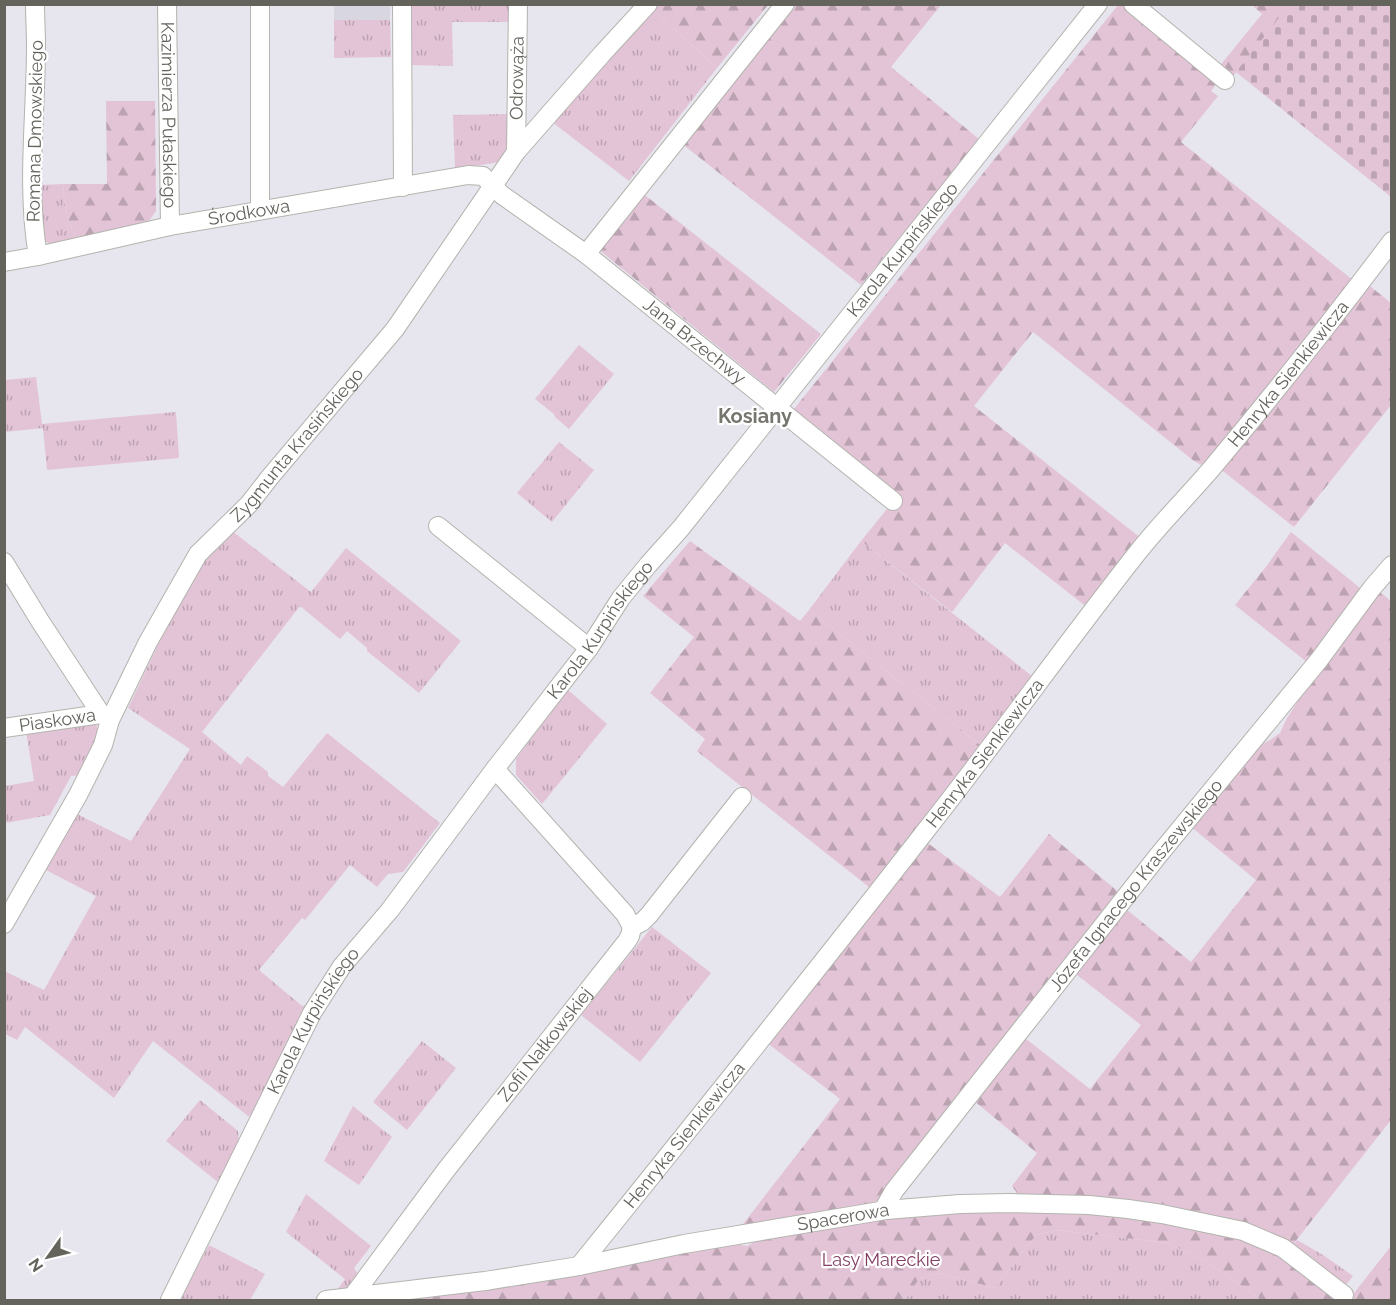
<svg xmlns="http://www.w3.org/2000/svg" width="1396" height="1305" viewBox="0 0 1396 1305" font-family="Raleway,sans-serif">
	<defs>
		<pattern id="grass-tufts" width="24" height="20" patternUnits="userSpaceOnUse" patternTransform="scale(1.5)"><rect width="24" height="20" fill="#e3c4d7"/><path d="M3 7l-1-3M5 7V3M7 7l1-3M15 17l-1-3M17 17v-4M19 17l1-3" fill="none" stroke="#bca3b2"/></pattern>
		<pattern id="forest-firs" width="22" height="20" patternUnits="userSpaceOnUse" patternTransform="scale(1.5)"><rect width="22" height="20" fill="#e3c4d7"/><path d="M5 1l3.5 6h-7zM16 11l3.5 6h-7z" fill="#bca3b2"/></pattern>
		<pattern id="cemetery-stones" width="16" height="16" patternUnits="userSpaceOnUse" patternTransform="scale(1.5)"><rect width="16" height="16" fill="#e3c4d7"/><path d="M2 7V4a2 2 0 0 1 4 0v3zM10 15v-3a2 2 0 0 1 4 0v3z" fill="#bca3b2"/></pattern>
	</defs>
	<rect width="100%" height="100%" fill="#e7e5ee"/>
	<rect fill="#d8d6e1" x="334" y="5" width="56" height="15"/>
	<g fill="url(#grass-tufts)">
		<path d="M408,5H509L510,22H452L453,66L409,65Z"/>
		<path d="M652,9L717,68L629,181L552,122Z"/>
		<path d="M334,20H390L391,57L334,58Z"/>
		<path d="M510,114L511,138L502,160L500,162L455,169L453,115Z"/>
		<path d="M63,184C65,207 65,221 79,240L52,246L42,238L41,185Z"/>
		<path d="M579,345L614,374L569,429L555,417L554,414L535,399Z"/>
		<path d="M36,377L42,424L176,412L179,458L47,470L43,428L5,432V380Z"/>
		<path d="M559,442L594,470L552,522L517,493Z"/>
		<path d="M232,531L311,592L346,548L461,641L419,693L367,651V648L347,631L340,639L300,606L202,732L241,765L247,756L268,772V776L283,787L327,733L440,823L403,872L388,874L377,887L350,865L305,920L302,918L259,970L302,1006L312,1003L254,1115L248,1116L153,1041L114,1098L25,1027L17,1040L5,1034L4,971L44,990L96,896L46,870L75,813L131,841L190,749L128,708L185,588L204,554Z"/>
		<path d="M861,541L1037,680L984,748L809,610Z"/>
		<path d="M568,690L607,724L542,804L516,775V759Z"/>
		<path d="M94,720L100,734L80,775L71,776L50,815L5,823V786L34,781L26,731Z"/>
		<path d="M652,927L711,973L640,1062L581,1015Z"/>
		<path d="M422,1041L456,1068L407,1130L373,1102Z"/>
		<path d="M200,1100L238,1131L239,1142L218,1182L166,1141Z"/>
		<path d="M353,1106L392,1137L359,1185L324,1161Z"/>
		<path d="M306,1194L371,1246L354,1268L361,1279L353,1287L337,1290L345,1279L286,1232Z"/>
		<path d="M1056,1230L1168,1243L1205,1261L1245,1288L1261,1300H905L919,1279L938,1273L995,1288L1036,1235Z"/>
		<path d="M1297,1240L1323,1255L1353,1276L1342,1290L1291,1247Z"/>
		<path d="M209,1245L265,1274L250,1300H180Z"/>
	</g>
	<g fill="url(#forest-firs)">
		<path d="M656,4L768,5L717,68L652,9Z"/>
		<path d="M791,4L941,5L891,67L979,139L861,285L681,143Z"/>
		<path d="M1118,5H1125L1219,80L1211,91L1218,96L1181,142L1354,281L1207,468L1194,461L1033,332L974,406L1142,539L1088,608L1005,543L952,612L861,541L887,509L880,501L890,487L794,409Z"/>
		<path d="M1252,5H1290L1231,79L1218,68L1262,14Z"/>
		<path d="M106,101H155L156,211L146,225L79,240C65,221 65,207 63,184H107Z"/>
		<path d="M641,192L821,334L774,392L598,249Z"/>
		<path d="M1365,282L1391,303V405L1294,527L1219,468Z"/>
		<path d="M1291,532L1365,592L1308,663L1235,605L1265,568Z"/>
		<path d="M690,541L800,621L809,610L984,748L874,891L698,752L697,751L705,739L650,693L694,637L643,596Z"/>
		<path d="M1379,591L1392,602L1391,1120L1291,1247L1276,1240L1020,1197L1012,1186L1037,1153L973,1100L1021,1035L1090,1089L1141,1025L1072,971L1126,909L1191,962L1256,880L1190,826L1253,749L1270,740L1280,733L1287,718L1313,678Z"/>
		<path d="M1049,834L1121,894L882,1199L870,1204L740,1228L840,1099L766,1042L925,841L1000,897Z"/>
		<path d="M1040,1205L1226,1231L1290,1258L1343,1300H1261L1245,1288L1205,1261L1168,1243L1056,1230L1036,1235L995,1288L938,1273L919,1279L905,1300H403L731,1243L747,1246L769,1234L975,1207Z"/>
		<path d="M1391,1246V1300H1355L1351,1297Z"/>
	</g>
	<path fill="url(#cemetery-stones)" d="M1290,4L1391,5V197L1236,72Z"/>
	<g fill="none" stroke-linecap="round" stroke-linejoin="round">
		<defs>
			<g id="minor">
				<path d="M35,4C35,18 36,32 36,46C36,116 26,187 38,256"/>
				<path id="s1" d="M167,4L170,226"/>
				<path d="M260,4V210"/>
				<path d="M402,4L403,187"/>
				<path d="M1133,4L1225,80"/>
				<path id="s2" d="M516,152L518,4"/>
				<path d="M586,254L785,4"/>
				<path id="s3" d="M4,262L38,256L170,226L468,175L483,176L502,195L586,254L893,501"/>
				<path d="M438,526L589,648"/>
				<path d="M4,562L40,621L101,714"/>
				<path id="s4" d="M4,728L101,714L109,719"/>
				<path d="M495,769L625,914L632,927"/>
				<path id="s5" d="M4,924L78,795L103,745L110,720L148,642L198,554L249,504L270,477L395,329L516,152L602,54L648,4"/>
				<path d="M632,927L642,922L649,915L742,797"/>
				<path id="s6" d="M886,1210V1205L894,1191L1157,857L1319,660L1372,588L1392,565"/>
				<path id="s7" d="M579,1266C696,1121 813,976 927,829C999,738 1066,643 1138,552C1161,523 1188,496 1212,468C1274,394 1334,318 1392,241"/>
				<path id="s8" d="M352,1297L446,1170L627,941L630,936L632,927"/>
				<path id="s9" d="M170,1300L312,1013L342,966L390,910L495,769L589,648L621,598L648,565L681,528L1098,4"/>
				<path id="s10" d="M326,1300L485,1281L579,1266L684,1244L886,1210L960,1204L1010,1203L1089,1205L1128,1209L1162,1214L1243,1231L1283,1248L1344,1295"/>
			</g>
		</defs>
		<use href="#minor" stroke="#b3b4ae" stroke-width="20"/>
		<use href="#minor" stroke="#fff" stroke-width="18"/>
	</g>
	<g text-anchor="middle" stroke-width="4.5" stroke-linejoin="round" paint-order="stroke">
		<g font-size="18" fill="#64645d" stroke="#fff">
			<text dy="6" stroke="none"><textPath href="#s2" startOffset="74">Odrowąża</textPath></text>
			<text dy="6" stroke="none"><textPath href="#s1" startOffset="111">Kazimierza Pułaskiego</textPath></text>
			<text transform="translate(35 131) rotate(-89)" y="6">Romana Dmowskiego</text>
			<text dy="6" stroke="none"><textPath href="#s3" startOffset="250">Środkowa</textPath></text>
			<text dy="6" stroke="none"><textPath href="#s9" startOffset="1286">Karola Kurpińskiego</textPath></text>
			<text dy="6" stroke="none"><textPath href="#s3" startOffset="756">Jana Brzechwy</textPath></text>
			<text dy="6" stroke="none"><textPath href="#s7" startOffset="1140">Henryka Sienkiewicza</textPath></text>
			<text dy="6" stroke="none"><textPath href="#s5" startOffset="566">Zygmunta Krasińskiego</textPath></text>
			<text dy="6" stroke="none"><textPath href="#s9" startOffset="800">Karola Kurpińskiego</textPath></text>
			<text dy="6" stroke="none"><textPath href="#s4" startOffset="54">Piaskowa</textPath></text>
			<text dy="6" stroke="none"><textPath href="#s7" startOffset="654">Henryka Sienkiewicza</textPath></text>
			<text dy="6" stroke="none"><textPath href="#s6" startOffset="411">Józefa Ignacego Kraszewskiego</textPath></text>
			<text dy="6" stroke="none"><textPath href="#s9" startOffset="314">Karola Kurpińskiego</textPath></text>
			<text dy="6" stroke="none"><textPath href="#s8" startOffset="318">Zofii Nałkowskiej</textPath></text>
			<text dy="6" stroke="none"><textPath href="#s7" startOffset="168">Henryka Sienkiewicza</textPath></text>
			<text dy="6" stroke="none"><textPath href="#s10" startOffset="524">Spacerowa</textPath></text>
		</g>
		<g font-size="18" fill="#833d64" stroke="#fff">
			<text x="881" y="1266">Lasy Mareckie</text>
		</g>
		<g font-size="20" font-weight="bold" fill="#76756e" stroke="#fff">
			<text x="755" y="423">Kosiany</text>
		</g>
	</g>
	<rect width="1396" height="1305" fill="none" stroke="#64645d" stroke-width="12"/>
	<g transform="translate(48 1257) rotate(236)" stroke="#ffffff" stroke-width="4.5" paint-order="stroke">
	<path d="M0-4.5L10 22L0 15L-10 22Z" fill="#64645d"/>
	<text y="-9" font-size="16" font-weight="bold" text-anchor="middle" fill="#64645d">N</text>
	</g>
</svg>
